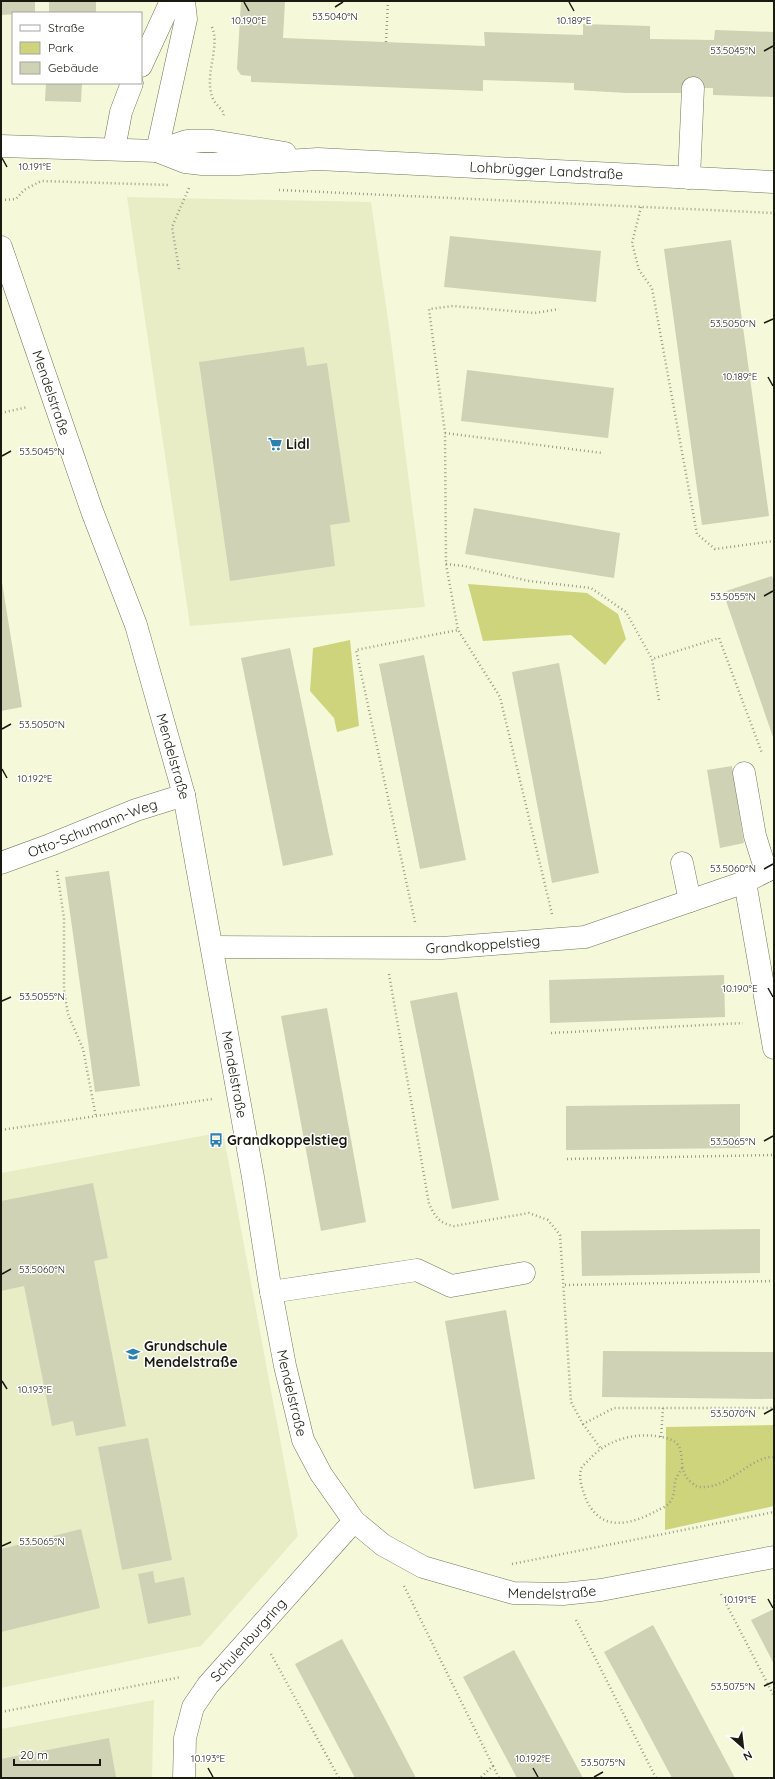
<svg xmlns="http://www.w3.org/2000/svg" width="775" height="1779" viewBox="0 0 775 1779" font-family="Quicksand,sans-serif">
	<rect width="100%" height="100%" fill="#f5f9da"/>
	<g fill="#e9edc6">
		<path d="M127,197L371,202L391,340L425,607L190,626Z"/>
		<path d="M223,1132L298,1536L201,1646L1,1688V1173Z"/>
		<path d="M154,1700L152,1778H1V1729Z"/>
	</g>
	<g fill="#cdd47c">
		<path d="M468,584L587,593L618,614L626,639L605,665L571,635L483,641Z"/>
		<path d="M350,640L359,726L337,732L334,718L310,691L313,648Z"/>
		<path d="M774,1425V1506L665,1530L666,1427Z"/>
	</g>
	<g fill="#cfd2b4">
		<path d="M1,1H35V13L1,15Z"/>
		<rect x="49" y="1" width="47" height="12"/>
		<path d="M241,1H285L283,38L485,46L484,32L583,35V24L650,26V39L714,40L715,30L774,32V97L713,95V88H681V93H627L574,90V83L483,80V91L251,82V76L241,75L237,69Z"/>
		<path d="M46,83H82L81,102L45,101Z"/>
		<path d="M450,236L601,251L596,302L444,287Z"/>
		<path d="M731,240L769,516L702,525L664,249Z"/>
		<path d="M304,347L307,366L327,363L350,522L330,525L335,566L230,581L199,362Z"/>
		<path d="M467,370L614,388L608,438L461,421Z"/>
		<path d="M474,508L620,533L614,578L465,554Z"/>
		<path d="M1,576L22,707L1,711Z"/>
		<path d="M772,576L774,582V740L723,592Z"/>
		<path d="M290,648L333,855L283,866L241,658Z"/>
		<path d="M424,655L466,860L420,869L379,664Z"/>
		<path d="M559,663L599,873L552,883L512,672Z"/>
		<path d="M732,766L744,843L720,848L707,770Z"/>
		<path d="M109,871L140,1086L95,1092L65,877Z"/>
		<path d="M724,975L725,1017L550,1023L549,980Z"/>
		<path d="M457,992L499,1200L452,1209L410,1001Z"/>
		<path d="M327,1008L366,1222L321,1231L281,1016Z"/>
		<path d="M740,1104V1148L566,1150V1106Z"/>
		<path d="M93,1183L108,1258L94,1261L126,1426L76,1436L73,1421L52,1426L24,1286L1,1291V1201Z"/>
		<path d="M760,1229V1273L582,1276L581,1231Z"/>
		<path d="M506,1310L535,1479L474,1489L445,1321Z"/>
		<path d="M603,1351L774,1352L773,1399L602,1397Z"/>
		<path d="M148,1438L172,1560L122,1570L98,1447Z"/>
		<path d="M81,1529L100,1608L1,1632V1549Z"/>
		<path d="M153,1571L155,1583L184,1577L191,1615L148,1624L138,1574Z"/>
		<path d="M774,1609V1664L751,1620Z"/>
		<path d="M653,1625L687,1688L735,1778H672L638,1714L604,1652Z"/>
		<path d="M342,1639L382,1713L416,1778H355L295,1664Z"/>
		<path d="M514,1650L555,1726L583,1778H517L463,1677Z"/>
		<path d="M109,1738L116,1777L1,1778V1759Z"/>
	</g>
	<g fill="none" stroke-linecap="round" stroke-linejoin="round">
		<defs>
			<g id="minor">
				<path d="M141,66L171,1"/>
				<path id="s1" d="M1,146L157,151L185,162L202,164H238L318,159L774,182"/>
				<path d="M114,149L121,112L132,83"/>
				<path d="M157,151L187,141H213L285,153"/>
				<path d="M157,151L186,19L184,1"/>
				<path d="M689,178L693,88"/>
				<path id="s2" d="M1,247L92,511L136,625L184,795L253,1177L270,1286L285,1366L303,1440L321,1474L354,1521L383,1545L423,1567L513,1593L563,1594L601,1590L774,1557"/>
				<path d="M744,773L755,836L766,871"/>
				<path id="s3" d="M1,863L50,845L136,810L184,795"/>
				<path d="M682,863L690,901"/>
				<path d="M745,882L774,1048"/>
				<path id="s4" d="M212,947L442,948L585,937L745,882L774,867"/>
				<path d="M271,1292L417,1270L451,1286L524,1273"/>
				<path id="s5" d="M184,1778L185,1738L193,1707L208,1685L354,1521"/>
			</g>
		</defs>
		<use href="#minor" stroke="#727559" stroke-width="23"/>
		<g stroke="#9a9d86" stroke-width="2.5" stroke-dasharray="1 3" stroke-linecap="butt">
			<path d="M212,27C221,49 202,77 214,101C217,105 221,109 224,113L223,117"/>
			<path d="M386,42L388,1"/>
			<path d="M279,190L774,213"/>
			<path d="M1,200L16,199L24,190L41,181L170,185"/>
			<path d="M641,207L632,243L639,270L652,288L697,534L715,549L774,541"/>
			<path d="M179,269L172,227L189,188"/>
			<path d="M1,413L28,407"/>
			<path d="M445,433L602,453"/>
			<path d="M446,564L464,566L529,581L591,588L626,612L652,659"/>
			<path d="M659,700L652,659L719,638L762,753"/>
			<path d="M57,871L64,918V990L68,1014L83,1049L96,1117"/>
			<path d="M552,914L500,697L458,630L446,564L445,433L429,309L453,306L535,313L559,309"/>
			<path d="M415,922L356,650L458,630"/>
			<path d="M389,974L429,1204C436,1218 439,1223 454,1226L529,1213L548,1220L560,1235L571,1402L583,1424L614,1408H774"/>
			<path d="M551,1033L743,1023"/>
			<path d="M1,1130L212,1099"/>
			<path d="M567,1159L774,1155"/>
			<path d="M565,1285L774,1281"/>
			<path d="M583,1424L601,1449"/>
			<path d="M661,1437L663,1408"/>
			<path d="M682,1468C680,1472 676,1477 675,1482C674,1489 675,1495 670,1502C668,1506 662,1508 658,1510C640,1520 613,1531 596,1514C590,1508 586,1501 584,1493C581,1486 579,1477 581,1469C582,1466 586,1463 589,1460C607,1438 642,1430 669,1439C690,1445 674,1470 692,1483C695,1485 696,1487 700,1487C730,1489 750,1456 774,1457"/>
			<path d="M512,1564L774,1512"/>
			<path d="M404,1586L493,1766L480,1778"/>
			<path d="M721,1594L774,1696"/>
			<path d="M576,1620L656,1778"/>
			<path d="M271,1654L339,1778"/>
			<path d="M1,1712L181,1677"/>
			<path d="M493,1766L499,1778"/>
		</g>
		<use href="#minor" stroke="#fff" stroke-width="22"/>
	</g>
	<path fill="none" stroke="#1a1b10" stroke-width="1.5" d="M244,2L249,11M569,2L574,11M335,7L343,2M764,51L773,46M2,158L7,167M764,323L773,319M768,377L773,386M2,456L11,451M764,596L773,591M2,729L11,724M2,769L7,778M764,869L773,864M768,988L773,997M2,1001L11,997M764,1141L773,1136M2,1274L11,1269M2,1381L7,1389M764,1414L773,1409M2,1546L11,1542M768,1599L773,1608M764,1686L773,1682M208,1768L213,1777M533,1768L538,1777M594,1777L603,1772"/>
	<defs>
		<symbol id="supermarket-bare" viewBox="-9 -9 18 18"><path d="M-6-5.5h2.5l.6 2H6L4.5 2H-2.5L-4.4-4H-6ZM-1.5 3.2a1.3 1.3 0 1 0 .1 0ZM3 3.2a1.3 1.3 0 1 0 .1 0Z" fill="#2a81b0" stroke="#fff" stroke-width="2.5" paint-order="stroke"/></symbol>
		<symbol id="bus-bare" viewBox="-9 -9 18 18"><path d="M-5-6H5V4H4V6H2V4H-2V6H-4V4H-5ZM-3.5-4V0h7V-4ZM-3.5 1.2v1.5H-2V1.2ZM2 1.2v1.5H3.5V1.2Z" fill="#2a81b0" stroke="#fff" stroke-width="2.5" paint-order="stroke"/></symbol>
		<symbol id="school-bare" viewBox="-9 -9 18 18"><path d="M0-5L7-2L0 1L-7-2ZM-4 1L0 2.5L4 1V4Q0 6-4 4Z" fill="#2a81b0" stroke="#fff" stroke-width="2.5" paint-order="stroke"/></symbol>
	</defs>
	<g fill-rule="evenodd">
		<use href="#supermarket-bare" x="265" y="434" width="20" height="20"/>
		<use href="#bus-bare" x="206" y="1130" width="20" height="20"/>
		<use href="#school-bare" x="123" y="1344" width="20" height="20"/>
	</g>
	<g text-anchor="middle" stroke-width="3" stroke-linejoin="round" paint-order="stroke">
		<g font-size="14" fill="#1a1b10" stroke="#fff">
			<text dy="5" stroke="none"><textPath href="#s1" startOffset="548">Lohbrügger Landstraße</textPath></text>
			<text dy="5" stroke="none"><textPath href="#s2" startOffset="154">Mendelstraße</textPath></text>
			<text dy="5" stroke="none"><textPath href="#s2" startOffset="538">Mendelstraße</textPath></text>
			<text dy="5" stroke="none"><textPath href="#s3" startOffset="98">Otto-Schumann-Weg</textPath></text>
			<text dy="5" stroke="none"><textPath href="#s4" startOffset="271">Grandkoppelstieg</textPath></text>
			<text dy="5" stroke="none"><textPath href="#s2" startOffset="862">Mendelstraße</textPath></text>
			<text dy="5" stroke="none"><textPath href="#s2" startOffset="1186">Mendelstraße</textPath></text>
			<text dy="5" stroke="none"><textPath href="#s2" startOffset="1546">Mendelstraße</textPath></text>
			<text dy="5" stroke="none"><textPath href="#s5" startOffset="159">Schulenburgring</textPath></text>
		</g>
		<g font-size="14" font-weight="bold" fill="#1a1b10" stroke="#fff" text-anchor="start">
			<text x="286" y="449">Lidl</text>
			<text x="227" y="1145">Grandkoppelstieg</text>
			<text x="144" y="1351">Grundschule<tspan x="144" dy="16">Mendelstraße</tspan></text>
		</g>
	</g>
	<g font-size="10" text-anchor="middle" fill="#1a1b10" stroke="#fff" stroke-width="3" stroke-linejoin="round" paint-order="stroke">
		<text x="335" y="20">53.5040°N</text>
		<text x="249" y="24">10.190°E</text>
		<text x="574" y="24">10.189°E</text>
		<text x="733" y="54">53.5045°N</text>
		<text x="35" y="170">10.191°E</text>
		<text x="733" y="327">53.5050°N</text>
		<text x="740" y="380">10.189°E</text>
		<text x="42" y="455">53.5045°N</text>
		<text x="733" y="600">53.5055°N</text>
		<text x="42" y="728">53.5050°N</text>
		<text x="35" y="782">10.192°E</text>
		<text x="733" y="872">53.5060°N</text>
		<text x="740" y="992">10.190°E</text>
		<text x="42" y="1000">53.5055°N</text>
		<text x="733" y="1145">53.5065°N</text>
		<text x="42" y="1273">53.5060°N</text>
		<text x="35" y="1393">10.193°E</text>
		<text x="733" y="1417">53.5070°N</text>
		<text x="42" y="1545">53.5065°N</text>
		<text x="740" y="1603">10.191°E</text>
		<text x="733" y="1690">53.5075°N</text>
		<text x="208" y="1762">10.193°E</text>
		<text x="533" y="1762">10.192°E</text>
		<text x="603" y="1766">53.5075°N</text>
	</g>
	<rect width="775" height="1779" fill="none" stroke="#1a1b10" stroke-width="4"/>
	<rect x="12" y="12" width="130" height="72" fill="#ffffff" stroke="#a3a49f"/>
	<rect x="20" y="25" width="20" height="6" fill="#ffffff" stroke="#a3a49f"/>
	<text x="48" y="32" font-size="12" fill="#1a1b10">Straße</text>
	<rect x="20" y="42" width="20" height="12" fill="#cdd47c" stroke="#a3a49f"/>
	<text x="48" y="52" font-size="12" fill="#1a1b10">Park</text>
	<rect x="20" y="62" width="20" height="12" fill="#cfd2b4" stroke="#a3a49f"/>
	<text x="48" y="72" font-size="12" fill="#1a1b10">Gebäude</text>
	<g transform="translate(743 1747) rotate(152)" stroke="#ffffff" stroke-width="3" paint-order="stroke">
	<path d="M0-3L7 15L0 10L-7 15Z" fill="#1a1b10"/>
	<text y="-6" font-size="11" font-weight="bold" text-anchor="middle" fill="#1a1b10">N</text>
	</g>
	<path d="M14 1759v6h86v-6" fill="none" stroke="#1a1b10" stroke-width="2"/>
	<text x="20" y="1759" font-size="12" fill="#1a1b10" stroke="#ffffff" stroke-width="3" paint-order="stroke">20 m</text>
</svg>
